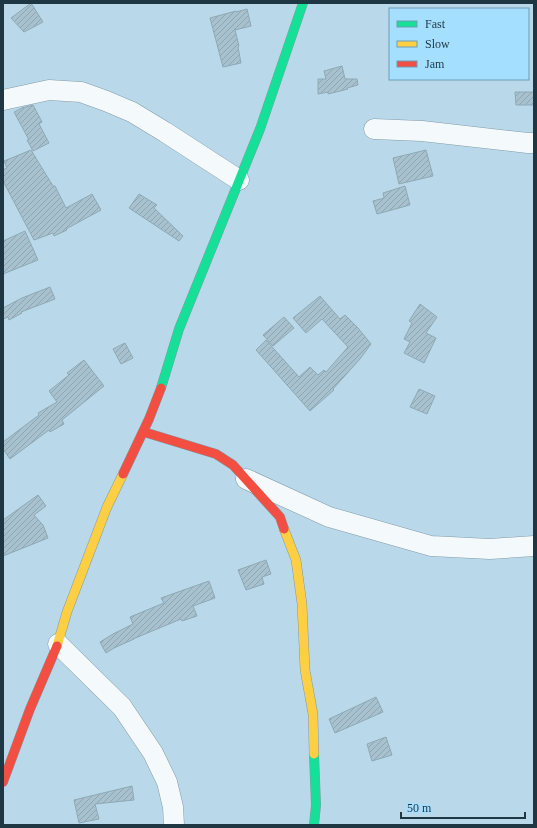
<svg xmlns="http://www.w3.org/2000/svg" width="537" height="828" viewBox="0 0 537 828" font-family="'Times New Roman',serif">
	<defs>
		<pattern id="building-hatch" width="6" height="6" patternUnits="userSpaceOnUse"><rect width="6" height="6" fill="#a7c1ce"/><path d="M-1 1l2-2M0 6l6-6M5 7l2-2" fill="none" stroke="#8fa6b2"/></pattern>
	</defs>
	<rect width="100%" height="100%" fill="#b9d9ea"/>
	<g fill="url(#building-hatch)" stroke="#8ea8b5">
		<path d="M31,3L43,22L24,32L11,18Z"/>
		<path d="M247,9L251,26L235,30L239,46L238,47L241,63L223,67L210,18L236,11V12Z"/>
		<path d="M342,66L345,79H357L358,85L347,88L348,89L328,94V92L318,94V79H326L324,71Z"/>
		<path d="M515,92H534V105H516Z"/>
		<path d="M33,105L42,122L39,124L49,143L33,151L27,140H29L14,112L22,108Z"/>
		<path d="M31,150L53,186H55L66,208L92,194L101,210L66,229L67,230L54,236L53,233L34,240L3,181V170L7,168L4,161Z"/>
		<path d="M426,150L433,176L399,184L393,158Z"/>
		<path d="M405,186L410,205L377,214L373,201L384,198L383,193Z"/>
		<path d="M139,194L157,205L154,208L183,236L179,241L129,208Z"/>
		<path d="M25,231L38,260L3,274V241Z"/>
		<path d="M50,287L55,299L21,312L22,313L9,320L8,317L3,319V308L22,298Z"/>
		<path d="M320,296L340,319L345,315L358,328L371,344L360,359L333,389L334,390L310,411L256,350L266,340L299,377L310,367L318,375L324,370L326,372L348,347L322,319L306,333L293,318Z"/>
		<path d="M420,304L437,317L426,333L436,338L424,363L404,353L410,342L404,339L412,323L409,321Z"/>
		<path d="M284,317L294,328L273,346L263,335Z"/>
		<path d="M125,343L133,358L121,364L113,349Z"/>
		<path d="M84,360L104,386L62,420L64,424L50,432L49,430L10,459L3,449V442L39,415L38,413L57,402L49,391L69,375L67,373Z"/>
		<path d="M419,389L435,396L427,414L410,407Z"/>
		<path d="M38,495L46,506L34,515L43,525L48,538L3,556V520Z"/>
		<path d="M266,560L271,574L262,577L264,584L246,590L238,570Z"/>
		<path d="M209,581L215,598L193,606L197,616L182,621L181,619L133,639H134L114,648L106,653L100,642L113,634L133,624L130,617L164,603L161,598Z"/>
		<path d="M376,697L383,712L335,733L329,719Z"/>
		<path d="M386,737L392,755L372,761L367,744Z"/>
		<path d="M132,786L134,800L95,804L99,819L79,823L74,800Z"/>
	</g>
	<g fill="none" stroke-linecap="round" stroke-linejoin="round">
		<defs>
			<g id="street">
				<path d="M3,100L49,90L81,92L106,101L132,112L165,132L239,180"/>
				<path d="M374,129L422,131L528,143H534"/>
				<path d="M246,479L329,517L431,546L490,549L534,546"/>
				<path d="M58,644L122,707L153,753L167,782L173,807L174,825"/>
			</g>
			<g id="fast">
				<path d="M161,388L179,329L260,129L303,3"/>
				<path d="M314,825L316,805L314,754"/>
			</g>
			<g id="slow">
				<path d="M284,529L296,560L302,604L305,670L313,714L314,754"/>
				<path d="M57,646L67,612L107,507L123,474"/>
			</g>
			<g id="jam">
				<path d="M144,432L216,454L233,465L280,517L284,529"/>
				<path d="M123,474L149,419L161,388"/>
				<path d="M3,782L30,709L57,646"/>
			</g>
		</defs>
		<use href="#street" stroke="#829ba8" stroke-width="21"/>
		<use href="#fast" stroke="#829ba8" stroke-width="10"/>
		<use href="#slow" stroke="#829ba8" stroke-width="10"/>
		<use href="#jam" stroke="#829ba8" stroke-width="10"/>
		<use href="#street" stroke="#f4f9fc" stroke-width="20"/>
		<use href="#fast" stroke="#16e098" stroke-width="9"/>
		<use href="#slow" stroke="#ffcf43" stroke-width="9"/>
		<use href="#jam" stroke="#f24e42" stroke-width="9"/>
	</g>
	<rect width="537" height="828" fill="none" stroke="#1f3743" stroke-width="8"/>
	<rect x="389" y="8" width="140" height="72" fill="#a4dfff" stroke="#6f9cb4"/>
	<rect x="397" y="21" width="20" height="6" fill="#16e098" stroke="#6f9cb4"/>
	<text x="425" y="28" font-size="12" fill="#1f3743">Fast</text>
	<rect x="397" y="41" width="20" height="6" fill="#ffcf43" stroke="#6f9cb4"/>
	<text x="425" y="48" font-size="12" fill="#1f3743">Slow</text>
	<rect x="397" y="61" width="20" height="6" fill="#f24e42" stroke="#6f9cb4"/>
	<text x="425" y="68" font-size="12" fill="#1f3743">Jam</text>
	<path d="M401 812v6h124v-6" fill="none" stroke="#1f3743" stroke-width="2"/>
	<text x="407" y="812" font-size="12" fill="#1f3743" stroke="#a4dfff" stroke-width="3" paint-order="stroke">50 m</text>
</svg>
